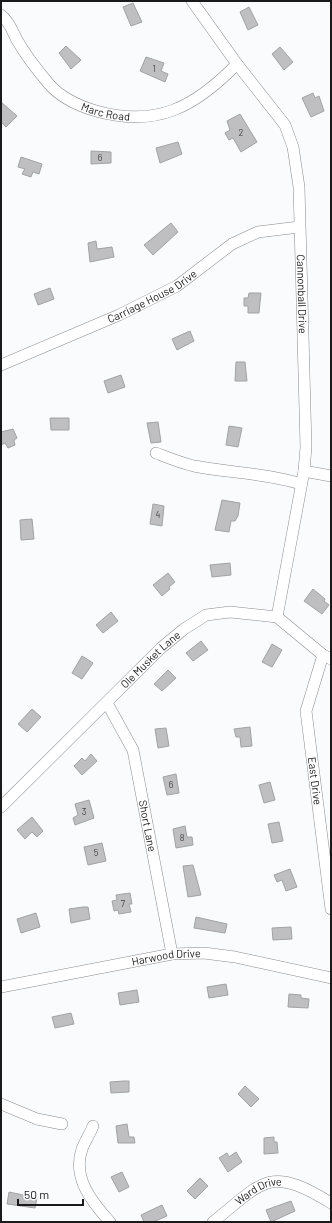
<svg xmlns="http://www.w3.org/2000/svg" width="332" height="1223" viewBox="0 0 332 1223" font-family="Barlow,sans-serif">
	<rect width="100%" height="100%" fill="#fafbfd"/>
	<g fill="#bfbfc1" stroke="#a1a2a4">
		<path d="M133,3L142,22L131,26L123,7Z"/>
		<path d="M249,7L258,25L248,30L240,12Z"/>
		<path d="M66,46L81,60L71,69L59,53Z"/>
		<path d="M280,47L293,62L284,70L272,54Z"/>
		<path d="M146,57L164,63L161,71L168,74L165,82L140,71Z"/>
		<path d="M313,93L315,98L319,96L324,111L311,117L302,98Z"/>
		<path d="M1,102L17,116L6,127L1,122Z"/>
		<path d="M240,114L257,142L241,152L233,138L229,140L225,133L230,130L227,121Z"/>
		<path d="M178,142L182,154L160,163L156,148Z"/>
		<path d="M91,151L111,152V163L91,164Z"/>
		<path d="M21,157L42,164L39,174L33,172L31,177L22,174L25,169L18,167Z"/>
		<path d="M171,223L178,232L153,255L144,245Z"/>
		<path d="M96,241L97,249L112,247L114,257L90,262L88,243Z"/>
		<path d="M50,288L54,299L38,305L34,294Z"/>
		<path d="M249,293H261L259,313H248V306H244V298H248Z"/>
		<path d="M190,331L194,341L177,350L172,339Z"/>
		<path d="M236,362H245L247,381H235Z"/>
		<path d="M121,375L125,387L108,393L104,381Z"/>
		<path d="M50,418H69V430H51Z"/>
		<path d="M158,422L161,442L151,443L147,423Z"/>
		<path d="M229,426L242,428L238,447L226,445Z"/>
		<path d="M13,429L17,438L14,440L15,445L8,448L5,443L1,445V432Z"/>
		<path d="M222,500L240,503L238,516L235,521H231L229,532L215,530Z"/>
		<path d="M153,504L164,506L162,526L150,524Z"/>
		<path d="M32,519L34,539L21,540L20,520Z"/>
		<path d="M230,563L231,575L212,577L210,565Z"/>
		<path d="M168,573L175,582L169,587L170,589L162,596L153,585Z"/>
		<path d="M313,589L325,599L324,601L329,605L322,614L304,601Z"/>
		<path d="M111,612L118,621L103,633L96,625Z"/>
		<path d="M201,641L208,650L193,661L186,653Z"/>
		<path d="M272,644L282,650L272,667L262,662Z"/>
		<path d="M82,656L93,663L82,679L72,673Z"/>
		<path d="M168,670L176,678L162,691L154,684Z"/>
		<path d="M32,709L41,717L27,732L18,724Z"/>
		<path d="M250,727L252,746L241,747L240,737H236L234,729Z"/>
		<path d="M166,728L169,746L158,748L155,729Z"/>
		<path d="M91,754L97,761L82,775L74,766L82,758L85,761Z"/>
		<path d="M176,774L179,793L167,795L163,777Z"/>
		<path d="M270,782L275,800L264,803L259,785Z"/>
		<path d="M89,800L94,818L75,825L73,818L78,815L75,804Z"/>
		<path d="M32,817L43,831L37,837L32,832L25,839L17,830Z"/>
		<path d="M279,822L283,841L272,843L268,824Z"/>
		<path d="M185,826L187,837H192L193,845L176,848L173,829Z"/>
		<path d="M102,843L106,861L88,865L84,847Z"/>
		<path d="M193,865L201,895L188,897L183,866Z"/>
		<path d="M290,869L297,887L286,891L282,880L277,882L274,875Z"/>
		<path d="M130,893L132,904H129L131,912L119,914L118,910L114,911L112,901L117,900L116,895Z"/>
		<path d="M83,907H88L90,919L71,923L69,909Z"/>
		<path d="M36,913L40,927L21,933L17,919Z"/>
		<path d="M196,917L227,924L225,933L194,928Z"/>
		<path d="M291,927L292,939L273,940L272,928Z"/>
		<path d="M226,984L228,995L209,998L207,987Z"/>
		<path d="M137,990L139,1002L120,1005L118,993Z"/>
		<path d="M289,994L301,995V998L309,999L308,1008L288,1007Z"/>
		<path d="M71,1013L74,1024L55,1028L52,1017Z"/>
		<path d="M124,1081H129V1092L111,1093L110,1082Z"/>
		<path d="M245,1086L259,1099L251,1107L238,1094Z"/>
		<path d="M127,1124L129,1137H134L135,1143H118L116,1126Z"/>
		<path d="M274,1137V1142H277L278,1153L264,1154V1138Z"/>
		<path d="M236,1152L242,1162L228,1172L219,1158L227,1153L229,1157Z"/>
		<path d="M122,1172L129,1187L119,1192L111,1177Z"/>
		<path d="M200,1178L208,1186L195,1199L187,1191Z"/>
		<path d="M9,1192L37,1198L35,1208L7,1204Z"/>
		<path d="M291,1201L295,1211L271,1222L266,1210Z"/>
		<path d="M162,1205L167,1216L153,1222H144L141,1215Z"/>
	</g>
	<g fill="none" stroke-linecap="round" stroke-linejoin="round">
		<defs>
			<g id="minor">
				<path id="s1" d="M192,1L237,64L285,125L293,147L299,187L306,447L304,471L277,617"/>
				<path id="s2" d="M1,15C10,22 12,31 17,40C26,56 38,71 49,84C61,98 79,106 96,111C157,128 195,107 237,64"/>
				<path id="s3" d="M1,365L119,315L177,286L232,244L258,232L299,227"/>
				<path d="M156,453C169,458 181,463 194,466C230,473 266,473 301,484"/>
				<path d="M304,471L331,476"/>
				<path id="s4" d="M323,655L306,711L331,909"/>
				<path id="s5" d="M107,703L133,750L172,954"/>
				<path id="s6" d="M1,807L161,648L184,629L206,615L230,612L277,617L323,655L331,659"/>
				<path id="s7" d="M1,987L172,954L204,953L235,957L331,978"/>
				<path d="M1,1104L37,1119L62,1124"/>
				<path d="M93,1126C90,1134 85,1141 82,1149C72,1178 92,1202 110,1222"/>
				<path id="s8" d="M213,1222C264,1181 269,1165 331,1203"/>
			</g>
		</defs>
		<use href="#minor" stroke="#8a8b8d" stroke-width="12"/>
		<use href="#minor" stroke="#fff" stroke-width="11"/>
	</g>
	<g text-anchor="middle" stroke-width="3" stroke-linejoin="round" paint-order="stroke">
		<g font-size="9" fill="#434344">
			<text x="154" y="72">1</text>
			<text x="241" y="136">2</text>
			<text x="100" y="161">6</text>
			<text x="158" y="518">4</text>
			<text x="171" y="788">6</text>
			<text x="84" y="815">3</text>
			<text x="182" y="841">8</text>
			<text x="96" y="856">5</text>
			<text x="123" y="907">7</text>
		</g>
		<g font-size="11" fill="#1a1a1b" stroke="#fafbfd">
			<text dy="4" stroke="none"><textPath href="#s2" startOffset="149">Marc Road</textPath></text>
			<text dy="4" stroke="none"><textPath href="#s1" startOffset="326">Cannonball Drive</textPath></text>
			<text dy="4" stroke="none"><textPath href="#s3" startOffset="166">Carriage House Drive</textPath></text>
			<text dy="4" stroke="none"><textPath href="#s6" startOffset="210">Ole Musket Lane</textPath></text>
			<text dy="4" stroke="none"><textPath href="#s4" startOffset="129">East Drive</textPath></text>
			<text dy="4" stroke="none"><textPath href="#s5" startOffset="131">Short Lane</textPath></text>
			<text dy="4" stroke="none"><textPath href="#s7" startOffset="168">Harwood Drive</textPath></text>
			<text dy="4" stroke="none"><textPath href="#s8" startOffset="56">Ward Drive</textPath></text>
		</g>
	</g>
	<rect width="332" height="1223" fill="none" stroke="#1a1a1b" stroke-width="4"/>
	<path d="M18 1199v6h65v-6" fill="none" stroke="#1a1a1b" stroke-width="2"/>
	<text x="24" y="1199" font-size="12" fill="#1a1a1b" stroke="#fafbfd" stroke-width="3" paint-order="stroke">50 m</text>
</svg>
